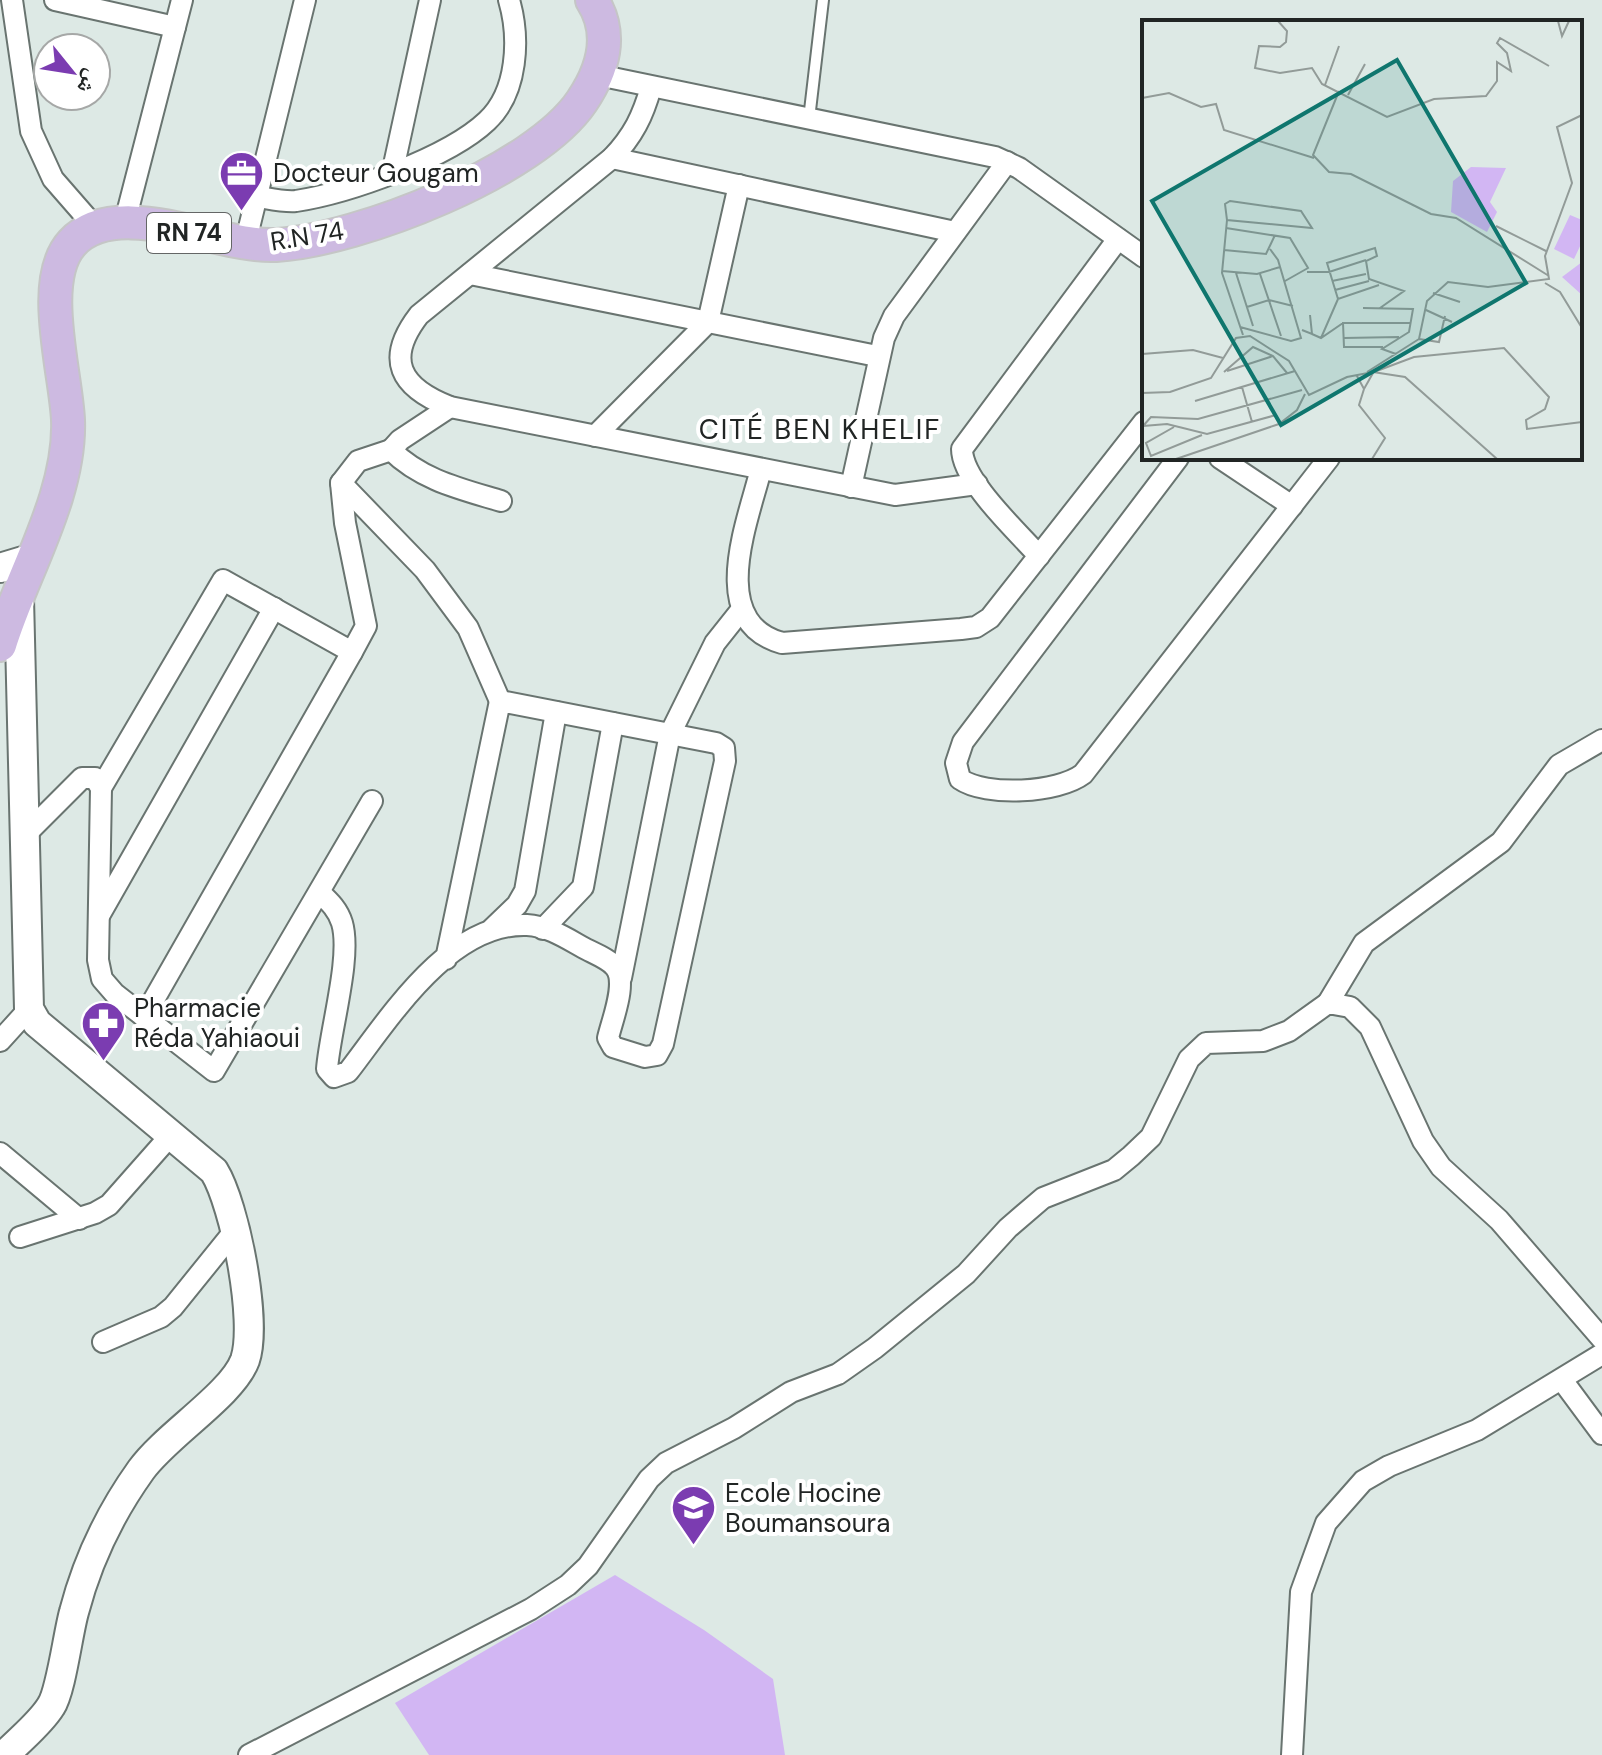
<svg xmlns="http://www.w3.org/2000/svg" width="1602" height="1755" viewBox="0 0 1602 1755" font-family="'DM Sans','Noto Naskh Arabic',sans-serif">
	<rect width="100%" height="100%" fill="#dde9e5"/>
	<path fill="#d2b6f3" d="M615,1575L704,1630L773,1679L785,1755H429L395,1703Z"/>
	<g fill="none" stroke-linecap="round" stroke-linejoin="round">
		<defs>
			<path id="lane" d="M809,119L823,0"/>
			<g id="street">
				<path d="M12,0L31,131L53,179L94,226"/>
				<path d="M55,0L175,27"/>
				<path d="M598,75L995,157L1019,168L1144,257"/>
				<path d="M651,87C643,116 633,136 612,158L419,315C385,359 399,387 450,407L895,495L977,484"/>
				<path d="M612,158L955,232"/>
				<path d="M392,174L430,0"/>
				<path d="M259,197C271,199 284,202 296,201C348,193 448,158 487,121C518,92 520,38 509,0"/>
				<path d="M125,221L182,0"/>
				<path d="M245,244L305,0"/>
				<path d="M470,274L877,356"/>
				<path d="M450,407L400,440L391,450C421,480 461,489 501,501"/>
				<path d="M595,436L708,322L739,185"/>
				<path d="M1178,458L963,742L956,763L960,779C986,797 1058,793 1083,774L1329,458"/>
				<path d="M1220,458L1292,506"/>
				<path d="M761,469C748,521 706,622 782,643L961,629L976,627L990,618L1144,422"/>
				<path d="M341,483L425,570L468,628L500,701"/>
				<path d="M851,487L884,338L894,316L1007,162"/>
				<path d="M1039,556C1017,531 962,481 962,449L1118,239"/>
				<path d="M352,652L366,626L345,523L341,483L358,461L391,450"/>
				<path d="M101,788L223,580L352,652L144,1017"/>
				<path d="M24,836L82,778H95L101,788L98,960L102,979L115,994L214,1071L372,801"/>
				<path d="M320,893C330,902 338,910 342,923C352,957 330,1030 327,1069L334,1077L348,1072C389,1019 449,922 527,925C548,926 566,938 584,948C593,953 609,959 615,967C628,982 612,1020 608,1038L613,1047L645,1057L657,1055L663,1044L725,761L724,748L716,743L500,701L446,959"/>
				<path d="M100,914L274,608"/>
				<path d="M492,929L517,905L525,891L556,712"/>
				<path d="M543,929L583,887L613,723"/>
				<path d="M621,978L670,734L715,643L742,609"/>
				<path d="M1328,1003L1364,943L1501,842L1559,765L1602,740"/>
				<path d="M0,1041L29,1009"/>
				<path d="M0,1153L79,1219"/>
				<path d="M20,1237L95,1213L109,1205L170,1136"/>
				<path d="M103,1342L161,1317L173,1307L236,1229"/>
				<path d="M1562,1380L1602,1434"/>
				<path d="M249,1755L531,1609L568,1585L588,1566L649,1479L666,1463L734,1428L791,1392L838,1374L875,1348L966,1274L1008,1228L1043,1198L1114,1170L1131,1156L1151,1137L1189,1059L1206,1043L1263,1041L1289,1031L1328,1003L1350,1007L1370,1027L1423,1141L1441,1167L1499,1220L1602,1339"/>
				<path d="M1292,1755L1301,1592L1326,1523L1363,1481L1389,1466L1477,1430L1602,1354"/>
			</g>
			<g id="secondary">
				<path d="M0,568L33,558"/>
				<path d="M5,1755C19,1740 40,1724 51,1706C61,1691 68,1633 74,1612C87,1562 111,1512 141,1470C166,1435 232,1395 245,1360C258,1322 235,1205 214,1171L37,1023L29,1009L19,598"/>
			</g>
			<path id="primary" d="M0,645C21,575 71,496 68,420C66,373 38,280 72,243C117,194 218,248 276,245C359,240 535,171 582,101C603,70 614,34 592,0"/>
		</defs>
		<use href="#lane" stroke="#697470" stroke-width="14"/>
		<use href="#street" stroke="#697470" stroke-width="24"/>
		<use href="#secondary" stroke="#697470" stroke-width="32"/>
		<use href="#primary" stroke="#c5c6c6" stroke-width="36"/>
		<use href="#lane" stroke="#fff" stroke-width="10"/>
		<use href="#street" stroke="#fff" stroke-width="20"/>
		<use href="#secondary" stroke="#fff" stroke-width="28"/>
		<use href="#primary" stroke="#cdbae1" stroke-width="32"/>
	</g>
	<defs>
		<symbol id="office-pin" viewBox="-11 -11 22 30"><path d="M0 17L-7.5 6A9.5 9.5 0 1 1 7.5 6Z" fill="#7b3cb1" stroke="#fff"/><path d="M-6-3h4V-5.5h4V-3h4V5H-6ZM-1-4.5V-3h2v-1.5ZM-6 0V1H6V0Z" fill="#fff"/></symbol>
		<symbol id="pharmacy-pin" viewBox="-11 -11 22 30"><path d="M0 17L-7.5 6A9.5 9.5 0 1 1 7.5 6Z" fill="#7b3cb1" stroke="#fff"/><path d="M-2-6h4v4h4v4h-4v4h-4v-4h-4v-4h4Z" fill="#fff"/></symbol>
		<symbol id="school-pin" viewBox="-11 -11 22 30"><path d="M0 17L-7.5 6A9.5 9.5 0 1 1 7.5 6Z" fill="#7b3cb1" stroke="#fff"/><path d="M0-5L7-2L0 1L-7-2ZM-4 1L0 2.5L4 1V4Q0 6-4 4Z" fill="#fff"/></symbol>
	</defs>
	<g fill-rule="evenodd">
		<use href="#office-pin" x="216" y="148" width="51" height="69"/>
		<use href="#pharmacy-pin" x="78" y="998" width="51" height="69"/>
		<use href="#school-pin" x="668" y="1482" width="51" height="69"/>
	</g>
	<g text-anchor="middle" stroke-width="8" stroke-linejoin="round" paint-order="stroke">
		<rect fill="#fff" stroke="#646666" stroke-width="2" x="147" y="213" width="84" height="40" rx="6"/>
		<g font-size="24" font-weight="bold" fill="#212524">
			<text x="189" y="241">RN 74</text>
		</g>
		<g font-size="26" fill="#212524" stroke="#fff" text-anchor="start">
			<text x="273" y="182">Docteur Gougam</text>
			<text x="134" y="1017">Pharmacie<tspan x="134" dy="30">Réda Yahiaoui</tspan></text>
			<text x="725" y="1502">Ecole Hocine<tspan x="725" dy="30">Boumansoura</tspan></text>
		</g>
		<g font-size="26" fill="#212524" stroke="#fff">
			<text transform="translate(307 236) rotate(-9)" y="9">R.N 74</text>
		</g>
		<g font-size="28" letter-spacing="2" fill="#212524" stroke="#fff">
			<text x="820" y="439">CITÉ BEN KHELIF</text>
		</g>
	</g>
	<g transform="translate(1142 20)">
		<rect width="440" height="440" fill="#dde9e5"/>
		<path d="M329,147L364,148L348,182L355,192L345,212L309,192L311,161ZM428,195L440,200V222L432,239L412,229ZM440,242V275L420,257Z" fill="#d2b6f3"/>
		<path fill="none" stroke="#929b98" stroke-width="2" d="M136,1L145,11L144,22L138,27L117,26L113,48L138,53L170,48L180,64L245,97L292,79L344,76L355,61V42L369,51L365,33L355,23L358,18L407,46M416,1L420,16L427,1M183,65L197,26M197,71L171,135L187,152L209,154L289,194L314,198L407,256M206,75L223,44M0,78L27,73L59,87L74,84L82,110L172,138M88,181L159,191L170,208L85,200L83,184ZM85,200L80,253L101,315M354,206L404,231M84,208L148,218L166,248L143,261M82,230L124,234L133,215M80,251L115,254L138,247M165,252H187L224,240M94,253L111,306M118,254L139,316M190,261L224,254M403,263L418,272L440,308M237,265L196,279L185,243L233,228L235,236L224,241L227,259L262,271L238,288M193,270L227,261M291,273L318,282M105,287L127,280L151,286M221,288L271,289L267,312L240,329L254,334M284,290L310,302M98,307L149,321L159,318L136,240L128,229M160,310L170,314L168,295M170,314L179,318L201,303M179,318L196,279M202,318L257,317M277,319L297,322L303,296M241,327H202L201,303H269M0,334L51,330L81,338M85,351L131,336M82,352L111,327L131,336L145,353M225,352L277,319L285,281L306,262L346,267L407,259L403,236L430,163L415,107L440,95M232,352L272,337L362,328L407,377L403,389L384,400L385,409L440,402M215,356L222,369L231,353M100,367L110,402M222,369L217,385L243,418L230,439M0,373L28,372L69,358L94,318L108,316L147,341L167,375L205,357L231,352L263,357L355,439M53,381L153,351M1,406L9,397L56,399L160,370M1,406L25,404L65,414L134,395M32,407L4,423L9,436L60,415M34,439L137,404L155,390L163,374"/>
		<path fill="#0f766e" fill-opacity="0.15" stroke="#0f766e" stroke-width="4" d="M255,40L384,263L139,405L10,181Z"/>
		<rect width="440" height="440" fill="none" stroke="#212524" stroke-width="4"/>
	</g>
	<g transform="translate(72 72) rotate(120)"><circle r="38" fill="#ffffff" stroke="#a6a8a7" stroke-width="2"/>
	<path d="M0-6L14 30L0 20L-14 30Z" fill="#7b3cb1"/>
	<text y="-12" font-size="22" font-weight="bold" text-anchor="middle" fill="#212524">ش</text>
	</g>
</svg>
